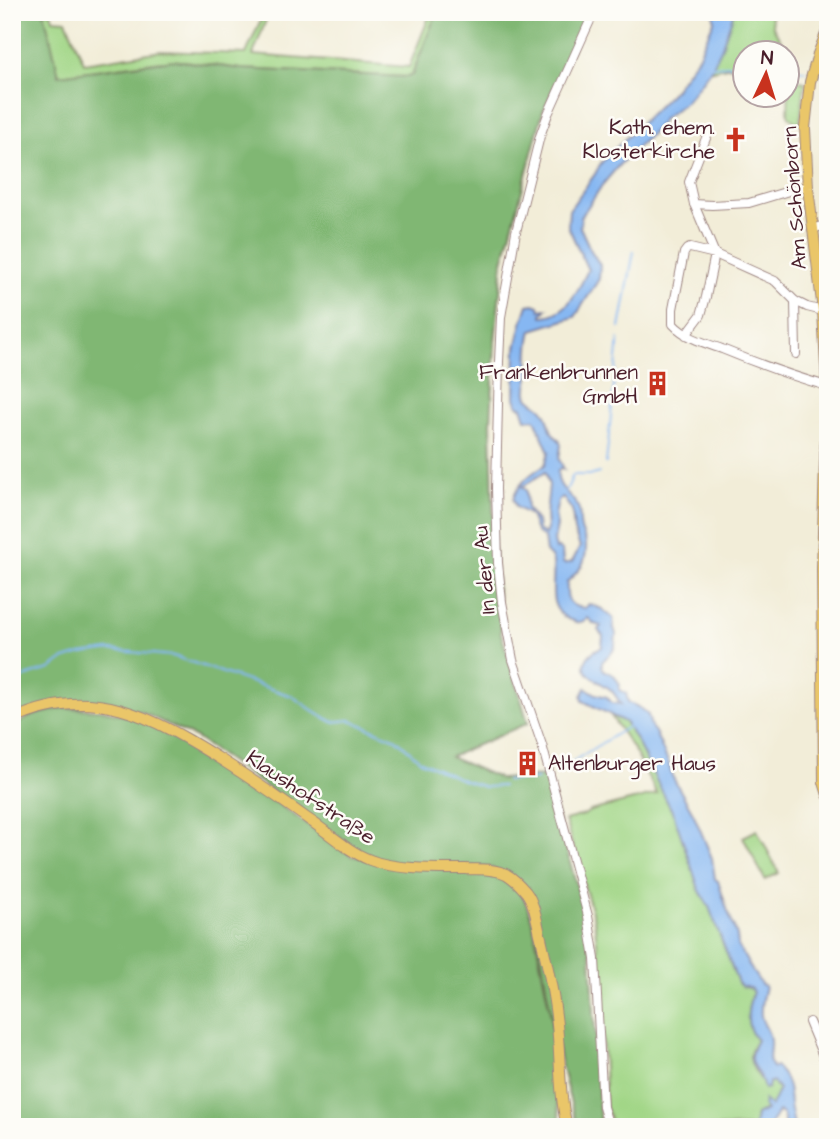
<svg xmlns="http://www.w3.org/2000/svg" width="840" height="1139" viewBox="0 0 840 1139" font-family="'Architects Daughter',sans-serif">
	<rect width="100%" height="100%" fill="#fdfcf7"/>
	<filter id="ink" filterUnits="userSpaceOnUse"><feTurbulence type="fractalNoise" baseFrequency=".0143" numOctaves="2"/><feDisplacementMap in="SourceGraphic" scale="14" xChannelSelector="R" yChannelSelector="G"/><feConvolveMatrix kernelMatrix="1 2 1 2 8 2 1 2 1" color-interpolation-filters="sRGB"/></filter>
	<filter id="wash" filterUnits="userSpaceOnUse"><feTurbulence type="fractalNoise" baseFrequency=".00686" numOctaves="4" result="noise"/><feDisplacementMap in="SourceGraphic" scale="28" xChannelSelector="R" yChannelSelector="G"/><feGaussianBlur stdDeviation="1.57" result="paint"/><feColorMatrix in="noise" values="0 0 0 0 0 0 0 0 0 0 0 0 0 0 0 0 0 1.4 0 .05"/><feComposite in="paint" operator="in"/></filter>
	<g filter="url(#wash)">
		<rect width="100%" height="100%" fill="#f2edd8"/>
		<g fill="#a1d686" stroke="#767a58" stroke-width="2">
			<path d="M44,12H51L53,19L66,20L84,63L161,51L246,54L264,12H269L253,55L409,67L431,12H437L412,75L408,77L241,69L185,61H161L59,75Z"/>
			<path d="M734,12H770L773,27L790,55L788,60V52H746L745,66L726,67L708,71L721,49Z"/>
			<path d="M789,78L805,82L800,122C795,123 790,119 788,114Z"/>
			<path d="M611,716L625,722L635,738L674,815L699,889L709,907L738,983L741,986L750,988L753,992C747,1007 744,1027 757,1040C754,1045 750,1050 750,1056C750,1067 761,1081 768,1087L769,1082H773L779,1089L771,1107L756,1115L754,1127H613L606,1107L598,950L594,919L565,820L584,815L590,811L657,794L635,752Z"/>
			<path d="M757,830L779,873L765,880L743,837Z"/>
		</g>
		<g fill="#80b773" stroke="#656b4f" stroke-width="2">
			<path d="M12,12H44L59,75L173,60L241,69L408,77L412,75L437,12H589L543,111L503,262L495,341L491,423L494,545L501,633L528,723L450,757L501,779L546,776L582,905L591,954L600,1127H578C554,1052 544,972 531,895L492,868L385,861L356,849L196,738L142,712L103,703L12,718Z"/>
			<path d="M63,708L102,710L140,719L193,744L352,856L491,875L504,879L514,885L524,898L532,920L551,1017L558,1107L562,1127H12V726L32,716Z"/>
		</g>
		<path fill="#86b7f2" stroke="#686b8e" stroke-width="2" fill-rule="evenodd" d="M714,12H734L721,49L713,66L696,89L685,102L663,119L657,128L620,164L603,184L581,217L580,227L590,249L600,265L599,279L575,317L532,330C528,346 528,359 529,374C530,381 524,390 528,397C531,402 540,405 544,411C551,421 547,431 559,440L561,445L559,459L564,469L561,468L558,470C555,488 571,493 578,507C581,514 579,522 581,529C582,534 586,539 586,544C587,563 580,570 567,582C566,598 567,607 585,608L589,604L602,609L613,618L614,628L616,634L615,646L613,651L602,662C601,673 607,670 615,676C615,677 619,683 620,684L619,690L626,693L628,702L640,708L648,715L651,727L655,732L669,764L672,776L694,815L712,858L715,879L718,881L727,909L737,936L738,946L753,972L761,984L765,986C763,995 760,1005 761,1015C762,1025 770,1030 770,1041C771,1051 766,1060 773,1068L776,1067C788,1078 789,1089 790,1104C791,1111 793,1118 794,1127H784C784,1121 785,1113 778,1112L768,1127H754L756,1115L766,1110L763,1106L764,1100L771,1106L779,1089L773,1082H769L768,1088L764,1089C759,1064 742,1068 757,1040C744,1027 747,1008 753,992L750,988L741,986L738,983L709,907L699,889L674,815L635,738L625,722L583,701L582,696L586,688L596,694L607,697L612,703L621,704C618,700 615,694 611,690C601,681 576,674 588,657C592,652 596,649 602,647L603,636L598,630L601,626L594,624L588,618C580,624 577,623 568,619C545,607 556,583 553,562L551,557L546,552L544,538L536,532L531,518L528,514L516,507L513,499C518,483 531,473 545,465L549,452L535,419H526L522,407L518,406L515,398L516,348L522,323L528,305L534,304L539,306L540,310L547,309L542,314V316C567,316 579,289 588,270L568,226L569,210L595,174L601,163L674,90L699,55L714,21ZM545,472L549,485L546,515L547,529L545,534L538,530L537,521L527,509L526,490L522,487ZM563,498L572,510L574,531L580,547L572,562L565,564L563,563L562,551L558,548L556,549L554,541L557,526L555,515L558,501Z"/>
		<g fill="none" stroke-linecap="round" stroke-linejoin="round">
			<g stroke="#86b7f2" stroke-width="2">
				<path d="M712,66L746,64"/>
				<path d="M788,67L806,71"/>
				<path d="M817,73L828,76"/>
				<path d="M620,328L634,251"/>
				<path d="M606,463L619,339"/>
				<path d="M564,492L567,489L573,475H592L599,473"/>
				<path d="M12,684L32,674L50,669L62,660L81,654L110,650L173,656L292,696L318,714L333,722L350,720L396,739L421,761L465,781L485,787L502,786"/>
				<path d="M556,772L629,726"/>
				<path d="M506,781L537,779"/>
			</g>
		</g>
	</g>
	<g filter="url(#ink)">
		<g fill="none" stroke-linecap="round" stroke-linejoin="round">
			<defs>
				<g id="minor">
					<path d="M594,12L548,114L540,136L516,232L501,317L499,362L496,489L498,563L502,602L513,660L542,745L588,916L595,959L603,1107L609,1127"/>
					<path d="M708,133L689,182L694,204L712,205L749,203L802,187L808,188"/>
					<path d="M694,204L715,254L775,281L795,301L807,307L823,311"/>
					<path d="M813,229L828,224"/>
					<path d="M795,301L796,354"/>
					<path d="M686,335L701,315L706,297L715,254L690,248L687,249L684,253L673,309V324C686,338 705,343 722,349C756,363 791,376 827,386"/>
					<path d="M809,1022L828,1068"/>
				</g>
				<g id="major">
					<path d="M828,29L818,54L810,82L805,128L808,188L823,311L827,386L822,569L824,782L828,795"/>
					<path d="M12,720C91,682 153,717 220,759C250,778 279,798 308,819C328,832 347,851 370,860C395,870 437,869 465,869C478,870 494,868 506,874C515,879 520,885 526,892C535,904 537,923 541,938C547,963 553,990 556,1016C561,1053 558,1090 567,1127"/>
				</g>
			</defs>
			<use href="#minor" stroke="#9e8682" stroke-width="10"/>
			<use href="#major" stroke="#9e8682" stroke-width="12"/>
			<use href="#minor" stroke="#fff" stroke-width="8"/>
			<use href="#major" stroke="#eac669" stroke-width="10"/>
		</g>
	</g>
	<defs>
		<symbol id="church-bare" viewBox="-9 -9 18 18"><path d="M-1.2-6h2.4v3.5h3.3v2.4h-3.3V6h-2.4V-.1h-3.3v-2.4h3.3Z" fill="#c8321e" stroke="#fdfcf7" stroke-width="2.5" paint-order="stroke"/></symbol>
		<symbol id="building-bare" viewBox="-9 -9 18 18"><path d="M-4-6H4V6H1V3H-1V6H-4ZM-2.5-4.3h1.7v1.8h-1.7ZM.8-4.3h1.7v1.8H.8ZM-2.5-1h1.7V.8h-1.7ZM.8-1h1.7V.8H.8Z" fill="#c8321e" stroke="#fdfcf7" stroke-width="2.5" paint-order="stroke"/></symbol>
	</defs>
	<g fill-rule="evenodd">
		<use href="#church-bare" x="718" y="122" width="35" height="35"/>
		<use href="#building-bare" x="640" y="366" width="35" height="35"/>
		<use href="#building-bare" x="510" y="746" width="35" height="35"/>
	</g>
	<g text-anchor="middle" stroke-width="5" stroke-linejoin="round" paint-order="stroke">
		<g font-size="21" fill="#4a1f2b" stroke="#fdfcf7" text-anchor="end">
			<text x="715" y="134">Kath. ehem.<tspan x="715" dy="24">Klosterkirche</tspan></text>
			<text x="638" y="379">Frankenbrunnen<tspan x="638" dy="24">GmbH</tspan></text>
			<text x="548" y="770" text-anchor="start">Altenburger Haus</text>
		</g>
		<g font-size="21" fill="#4a1f2b" stroke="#fdfcf7">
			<text transform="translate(794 198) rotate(-94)" y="7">Am Schönborn</text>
			<text transform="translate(484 570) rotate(-95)" y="7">In der Au</text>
			<text transform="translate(311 797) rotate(34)" y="7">Klaushofstraße</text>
		</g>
	</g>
	<rect width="840" height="1139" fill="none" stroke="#fdfcf7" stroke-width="42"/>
	<g transform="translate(766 74) rotate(4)"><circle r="33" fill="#fdfcf7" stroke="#b5a4a5" stroke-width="2"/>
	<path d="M0-5L12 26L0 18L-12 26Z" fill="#c8321e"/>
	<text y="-10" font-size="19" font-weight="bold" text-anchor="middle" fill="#4a1f2b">N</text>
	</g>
</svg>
